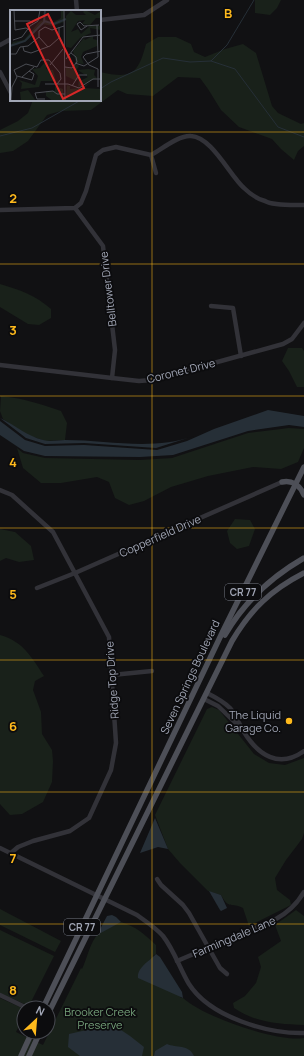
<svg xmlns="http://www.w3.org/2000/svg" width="304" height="1056" viewBox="0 0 304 1056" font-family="Manrope,sans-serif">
	<rect width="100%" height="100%" fill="#111113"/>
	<g fill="#19211a">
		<path d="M255,0H281L277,8L270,15L255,13Z"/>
		<path d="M158,37H176L191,44L194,52L205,57L225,49L243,44L256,53L272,106L278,113L301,124L304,123V146L298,151L294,160L281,149L272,139L239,127L221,110L208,89L200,78L178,77L153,96L127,94L118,90L91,110L61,111L47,115L28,141L13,151L0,153V130L18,121L28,113L33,100H100V72C131,79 138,75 146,44Z"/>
		<path d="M0,284C20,290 35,295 51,309V318L39,325L28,324L0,307Z"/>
		<path d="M288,348H302L304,351V387H297L289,371L282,361Z"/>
		<path d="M1,396C22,398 41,404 61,411L67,423L65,440L45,441L25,434L3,419L0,411Z"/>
		<path d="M289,428L304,429V448L298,462L281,469L253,467L208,476L171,487L144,501L129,505L115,498L109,482L97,477L61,483H41L23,468L17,448L23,453L45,458L140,460L172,458L248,433Z"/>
		<path d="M235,519L250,520L255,529L249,546L237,549L230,543L227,531Z"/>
		<path d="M0,529L15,532L31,546L34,560L19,562L6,558L0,561Z"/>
		<path d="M0,635C23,641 32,658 44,676L35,681L33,690L41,712L42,734L52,750L53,761L52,782L43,802L22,814L10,815L0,804Z"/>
		<path d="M212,707L219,710L254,754L269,763L285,765L304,758V833L302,839L286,860L275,878L277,890L290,900L291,905L249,926L243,908C231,902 229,910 221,895L208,891L180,863L168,849L155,815L207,709Z"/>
		<path d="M0,909L61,941L55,952L0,925Z"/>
		<path d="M296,910L304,916V1025C279,1024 256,1023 234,1008L233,1003L245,996L256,983L261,967L258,957L281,941L275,925Z"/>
		<path d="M121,922C137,927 144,934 156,945V954L153,956L181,998H183C202,1016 278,1043 304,1038V1056H0V998L24,1009V1016L16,1032L43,1045L81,968L82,969C87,959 90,942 98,934C105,929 113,926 121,922Z"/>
		<path d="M0,930L54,956L29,1006L0,993Z"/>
	</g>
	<g fill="#262f37">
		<path d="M268,410L304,416V427L289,425L248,431L173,455L140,457L45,456L24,451L0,435V421L25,440L45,446L84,445L157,450L187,441L214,429Z"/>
		<path d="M0,418C15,425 27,436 43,440C50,442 58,440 65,440C108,440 152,451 194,436L156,448L84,443L45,444L26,438Z"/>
		<path d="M155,818L168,849L158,847L140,853Z"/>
		<path d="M209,891L221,895L227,908L221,911L220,910Z"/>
		<path d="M112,915L116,917L121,922L97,935L107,916Z"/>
		<path d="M156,954L160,957L182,992L183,998L138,978C137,967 150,961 156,954Z"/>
		<path d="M106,1020L130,1036L144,1047L142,1056H80L68,1047L69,1034L91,1029Z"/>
		<path d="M167,1044C176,1048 189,1044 194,1056H154L155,1051Z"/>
	</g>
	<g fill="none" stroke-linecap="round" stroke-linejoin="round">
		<g stroke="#262f37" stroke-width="1">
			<path d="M211,61L235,69L278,127L304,137"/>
			<path d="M100,89L111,82L163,58L190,62L211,61L227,45L254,0"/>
			<path d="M0,136L32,128L81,100"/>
		</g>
		<g stroke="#323238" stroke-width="4.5">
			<path d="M76,0L77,11"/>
			<path d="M100,20L144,15L167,0"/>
			<path d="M0,45L11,39"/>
			<path d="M0,72L11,93"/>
			<path d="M151,155L156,173"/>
			<path d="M75,208L103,246L115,350L112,378"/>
			<path d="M0,210L75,208L81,203L86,191L96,155L103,150L116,147L151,155C162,149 179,135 191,136C212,137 230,176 244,188C249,193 258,199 265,201C274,206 293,205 304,205"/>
			<path d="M211,306L233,308L241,356"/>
			<path d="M0,365L112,378L139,381L152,380L283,344L292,339L304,323"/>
			<path d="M0,490L12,495L53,532L109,637L116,743L111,770L89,818L70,831L33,841L18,847L11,853"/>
			<path d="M37,588L75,573L282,482"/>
			<path d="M112,675L152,671"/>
			<path d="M207,693C215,697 223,701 230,708C236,715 239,724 244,732C258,755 279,769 304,751"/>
			<path d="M204,699L218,706L242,729"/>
			<path d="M0,848L137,915C145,921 156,928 163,936C174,950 180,969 189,984C210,1017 268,1034 304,1033"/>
			<path d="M157,879L161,885L183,905L189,913L220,968L227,974"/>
			<path d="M177,961L276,919C289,912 297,904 304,892"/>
			<path d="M0,995L27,1008"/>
		</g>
		<g stroke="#4d4f57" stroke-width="5.5">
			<path d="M282,482C292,480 300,485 304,495"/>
			<path d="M225,635C244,602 271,577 304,558"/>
			<path d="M43,1008L223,631L304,467"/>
			<path d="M48,1014L232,641C251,609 271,590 304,573"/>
			<path d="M21,1056L32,1032"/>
			<path d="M29,1056L40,1032"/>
		</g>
	</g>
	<path fill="none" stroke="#ffba1c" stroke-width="1" stroke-opacity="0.55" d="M152,0V1056M0,132H304M0,264H304M0,396H304M0,528H304M0,660H304M0,792H304M0,924H304"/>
	<circle fill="#ffba1c" stroke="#0c0c0e" stroke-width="1.5" cx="289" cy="721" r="4"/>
	<g text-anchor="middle" stroke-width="3.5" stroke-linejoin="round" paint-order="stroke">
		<g fill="#0c0c0e" stroke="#747883" stroke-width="1">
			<rect x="225" y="584" width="36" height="16" rx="3"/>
			<rect x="64" y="919" width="36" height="16" rx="3"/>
		</g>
		<g font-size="10" font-weight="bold" fill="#a1a6b5">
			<text x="243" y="596">CR 77</text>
			<text x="82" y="931">CR 77</text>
		</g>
		<g font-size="11" fill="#a1a6b5" stroke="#0c0c0e">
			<text transform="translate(108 289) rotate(-97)" y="4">Belltower Drive</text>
			<text transform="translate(181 371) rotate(-14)" y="4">Coronet Drive</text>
			<text transform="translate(160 536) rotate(-24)" y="4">Copperfield Drive</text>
			<text transform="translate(190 677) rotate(-65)" y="4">Seven Springs Boulevard</text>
			<text transform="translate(112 680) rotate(-94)" y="4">Ridge Top Drive</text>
			<text transform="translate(234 937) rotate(-23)" y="4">Farmingdale Lane</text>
		</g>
		<g font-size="11" fill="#a1a6b5" stroke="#0c0c0e" text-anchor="end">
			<text x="281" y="719">The Liquid<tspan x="281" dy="13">Garage Co.</tspan></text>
		</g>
		<g font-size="11" fill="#75a27a" stroke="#0c0c0e">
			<text x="100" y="1016">Brooker Creek<tspan x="100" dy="13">Preserve</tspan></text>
		</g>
	</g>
	<g transform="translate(10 10)">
		<rect width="91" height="91" fill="#111113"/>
		<path d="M51,0H54V12L43,16L32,14L16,31L6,33L0,37L3,32L14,30L29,12L35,9L42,13L51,8ZM75,0L85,5L91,1V8H86L80,15L72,14L75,10L68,11L61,22L68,19L71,24L80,16H91V20L80,18L81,23L70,28L61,38L56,37V6L61,1L66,5H76L73,2ZM83,26V29L87,30V36L73,42L71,47L74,54L66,53L63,41L74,28L75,30ZM36,51L38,53L36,59L43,60L46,71H31L29,77L11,79L12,73L9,70L25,75L28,66L22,59L30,58ZM66,54L69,56L67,59V67L72,70L78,67L68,60L78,59L85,60L84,65L87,68L68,77L69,68L66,71L56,66V57L62,59ZM81,72L74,78L91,79V91H43L36,86V81H45V76L53,79V86H56L57,75L60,76V79L71,78ZM18,80L26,91H5L11,90L10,82Z" fill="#19211a"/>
		<path fill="none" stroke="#262f37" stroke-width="2" d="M34,11L44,14L56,9M0,36L15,31L34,12L35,0"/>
		<path fill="none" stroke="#4b4d54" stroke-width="1" d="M4,0L5,20L16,18L21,21M54,0L55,91M4,11H20L23,13M77,16L71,20L67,14L70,12L74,16L89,15M29,27V21L35,17L42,20L54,16M29,27L38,37M3,30L12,27L20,16L28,11L30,0M13,37L14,41L21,43L40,36L49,28V17M0,44H6L10,37L18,36L29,27M56,49L73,27L91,25M65,53L74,56L88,47L87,15M40,55L53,39M55,57L62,58L67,52L66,47L61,43M7,66L22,70L24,64L19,61M12,67L24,57M35,74H58L69,78L83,69H91M62,76L69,65H77M88,77V59L79,55L73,47L76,44L91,41M35,89H27L25,83L43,81L47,84H55M1,91L2,77L7,67L4,60L16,54L27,57L31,50H39L50,63L51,69L47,74"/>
		<path fill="#d62828" fill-opacity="0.15" stroke="#d62828" stroke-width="2" d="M38,4L74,78L53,89L17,14Z"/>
		<rect width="91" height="91" fill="none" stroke="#a1a6b5" stroke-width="2"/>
	</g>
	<g font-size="13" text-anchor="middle" font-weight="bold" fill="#ffba1c" stroke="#0c0c0e" stroke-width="3.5" stroke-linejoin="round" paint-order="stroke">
		<text x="228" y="18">B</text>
		<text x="13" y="203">2</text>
		<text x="13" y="335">3</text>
		<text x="13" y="467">4</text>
		<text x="13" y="599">5</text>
		<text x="13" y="731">6</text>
		<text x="13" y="863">7</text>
		<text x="13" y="995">8</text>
	</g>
	<g transform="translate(36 1020) rotate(26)"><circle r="19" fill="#0c0c0e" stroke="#484a51"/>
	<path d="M0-3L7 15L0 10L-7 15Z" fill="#ffba1c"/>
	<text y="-6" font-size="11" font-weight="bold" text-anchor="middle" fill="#a1a6b5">N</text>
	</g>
</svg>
